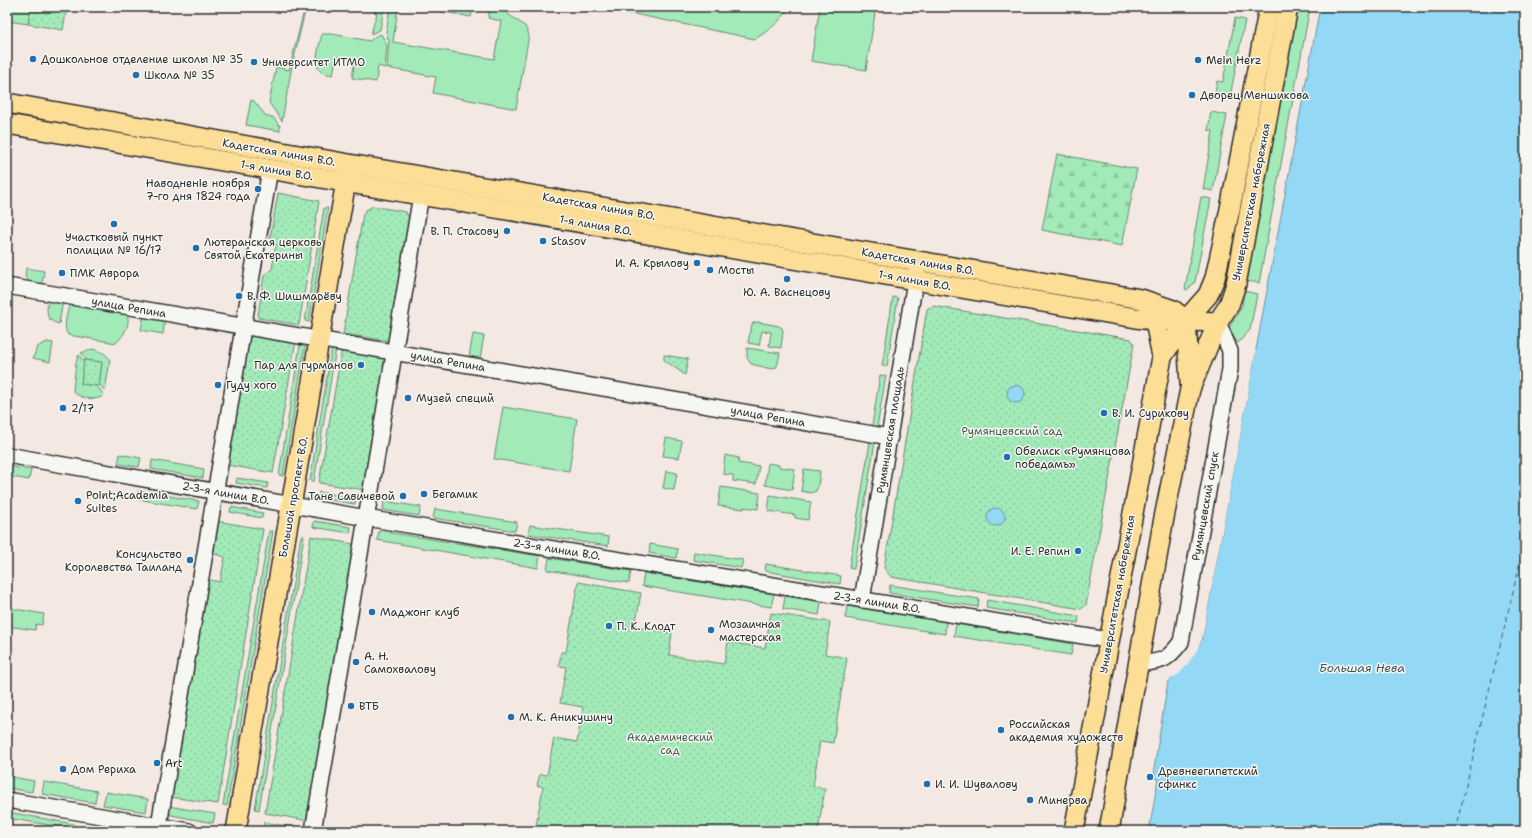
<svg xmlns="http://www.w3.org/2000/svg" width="1532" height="838" viewBox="0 0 1532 838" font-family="'Shantell Sans',sans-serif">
	<defs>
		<pattern id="forest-firs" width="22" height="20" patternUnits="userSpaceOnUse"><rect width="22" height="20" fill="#a2eab8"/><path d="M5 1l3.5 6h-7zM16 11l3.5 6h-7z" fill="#8cc99e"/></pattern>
		<pattern id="park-dots" width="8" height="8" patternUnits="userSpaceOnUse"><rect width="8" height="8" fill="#a2eab8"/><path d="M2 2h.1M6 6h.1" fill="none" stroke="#8cc99e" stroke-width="1.8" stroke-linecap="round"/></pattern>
	</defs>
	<rect width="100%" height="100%" fill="#f4e8e3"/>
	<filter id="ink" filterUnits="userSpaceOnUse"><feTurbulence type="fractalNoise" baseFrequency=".025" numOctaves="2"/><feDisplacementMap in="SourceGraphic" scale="8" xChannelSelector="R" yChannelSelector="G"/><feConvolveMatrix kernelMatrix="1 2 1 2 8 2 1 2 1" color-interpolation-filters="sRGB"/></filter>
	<g filter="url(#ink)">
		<g fill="#a2eab8" stroke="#668a72">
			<path d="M7,7H31L28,24L7,21Z"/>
			<path d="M305,7H306L291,71L282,121L269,103L276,67L289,70Z"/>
			<path d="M375,7H384L380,30L371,34L377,13L374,12Z"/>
			<path d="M390,7H398L393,42L494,59L501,21L488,18L490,7L501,9L525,26L529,35L516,109L433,93L436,77L387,68L389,41L386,33Z"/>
			<path d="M429,7H473L471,17L429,9Z"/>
			<path d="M600,7H789C782,21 768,31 755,39Z"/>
			<path d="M820,7H876L866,70L811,61Z"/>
			<path d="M1297,7H1310L1259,283L1247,281Z"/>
			<path d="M1235,18L1245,20L1230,97L1215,94L1217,81L1223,82Z"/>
			<path d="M322,34H332L370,41L374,37L381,34L387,45L385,68L378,66L376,82L352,78L355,60L336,57L333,75C329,74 323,74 320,71C313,65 320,42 322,34Z"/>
			<path d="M251,100L254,101L266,116L273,117L280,126V131L246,125Z"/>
			<path d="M1211,112L1227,115L1213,191L1203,189L1213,131L1208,130Z"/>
			<path d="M1201,197L1211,199L1195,282L1187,290L1185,289Z"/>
			<path d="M324,208H328L309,322L305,321Z"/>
			<path d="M26,268L44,271L42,284C30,282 23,283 26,268Z"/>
			<path d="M1244,291L1257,294L1250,330L1238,343L1230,332L1229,328L1242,306Z"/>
			<path d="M893,297L898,298L887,366H882Z"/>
			<path d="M48,298L63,301L59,324C44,320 47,311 48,298Z"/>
			<path d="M70,302L127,313C131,325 124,335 116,343L68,335C62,327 68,311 70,302Z"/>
			<path d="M144,314L165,318L163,334L141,330Z"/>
			<path d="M758,322L779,326L782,328L783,331L781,348L769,346L771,332L762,331L759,345L748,343L751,327L753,323Z"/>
			<path d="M473,334L484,336L480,359L469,357Z"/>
			<path d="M47,342L53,343L50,362L33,358L37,347Z"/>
			<path d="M300,345L305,346L283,476L279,475Z"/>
			<path d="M334,348H336L314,481H310L331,352Z"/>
			<path d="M747,348L780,353L778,363L776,368L771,369L751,364L747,358Z"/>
			<path d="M92,349C100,351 107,353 110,361L105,391L99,384L102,363L86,360L81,353Z"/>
			<path d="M79,355L84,362L81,384L97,386L104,395C98,402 77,398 73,391L76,362Z"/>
			<path d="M880,375L886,376L877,427L872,426Z"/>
			<path d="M503,407L577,419L569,471L494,459Z"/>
			<path d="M666,438L682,441L679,458L663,456Z"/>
			<path d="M870,442H875L854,569L849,568Z"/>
			<path d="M120,454L141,458L139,467L118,464Z"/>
			<path d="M725,455L739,458L738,463L759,466L756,484L733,481V475L723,474Z"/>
			<path d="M152,460L204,469L203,478L151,469Z"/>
			<path d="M768,463L779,465V467L795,469L792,490L765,485Z"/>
			<path d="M7,466L31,470L29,480L7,476Z"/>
			<path d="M804,469L820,471L818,487L816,491L811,493L801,491Z"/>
			<path d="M666,471L677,473L674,490L663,488Z"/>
			<path d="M237,478L268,483L267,488L236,483Z"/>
			<path d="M721,487L760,493L758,509L744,507V509L718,506Z"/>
			<path d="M138,491L199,501L197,509L136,499Z"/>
			<path d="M319,492L356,498L355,504L318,498Z"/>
			<path d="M770,495L811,502L808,520L795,518V515L768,511Z"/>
			<path d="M384,501L421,507L419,516L383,510Z"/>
			<path d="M231,507L263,513L262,518L230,512Z"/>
			<path d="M435,509L517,522L515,531L433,518Z"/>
			<path d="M314,521L351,527L350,533L313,527Z"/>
			<path d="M530,525L609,537L608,546L528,534Z"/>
			<path d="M269,531H273L227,806L223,805Z"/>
			<path d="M379,531L540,556L538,568L377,540Z"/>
			<path d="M301,536H304L259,810L255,809Z"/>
			<path d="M650,544L678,549L676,558L649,553Z"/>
			<path d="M694,552L743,560L741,568L693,560Z"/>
			<path d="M549,558L631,571L629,583L547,570Z"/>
			<path d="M766,564L841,576L840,584L765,571Z"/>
			<path d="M644,573L774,594L771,607L642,586Z"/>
			<path d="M890,585L979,599L978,607L889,593Z"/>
			<path d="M785,596L821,602L819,615L783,609Z"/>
			<path d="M987,600L1079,616L1078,623L986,608Z"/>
			<path d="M847,606L946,622L945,634L845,618Z"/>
			<path d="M9,608L44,614L42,625L36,624L35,630L7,626Z"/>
			<path d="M956,624L1073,644L1071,655L954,636Z"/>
			<path d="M7,776L34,781L32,792L7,788Z"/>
			<path d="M44,782L97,791L95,803L42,794Z"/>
			<path d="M106,792L148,799L146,812L103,805Z"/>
			<path d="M168,806L215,814L213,823L171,815L168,810Z"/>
			<path d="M7,812L74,824L73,829L7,818Z"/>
			<path d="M264,822L308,830V831H263Z"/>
		</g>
		<path fill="url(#forest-firs)" stroke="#668a72" d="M1057,154L1137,169L1122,246L1042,230Z"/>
		<g fill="url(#park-dots)" stroke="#668a72">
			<path d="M31,7H67L63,30L28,24Z"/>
			<path d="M278,193L319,201L299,325L258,318V316L264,275L272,269L276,244L270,238Z"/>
			<path d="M373,206L406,212L410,221L390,341L343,334L363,214L366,210Z"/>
			<path d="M933,306L1131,339L1134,344L1086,605L1081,609L891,577L884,568L927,309Z"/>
			<path d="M249,332L296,340L273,473L227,465Z"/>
			<path d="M342,348L389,356L366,490L319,483Z"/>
			<path d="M664,355L688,359L685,375L664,360Z"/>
			<path d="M84,360L102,362L99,386L81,384Z"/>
			<path d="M216,521L263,529L218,804L170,797L206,579L220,582L225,557L211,553Z"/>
			<path d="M311,536L358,545L310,821L265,813Z"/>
			<path d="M578,582L641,593L635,627L672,633L669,655L724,664L728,642L765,648L771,613L830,622L825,654L847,658L833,743L820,741L813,786L825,789L818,831H535L543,787L537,785L540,774L547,775L554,738L577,742L583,707L560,703L566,667L559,666L561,652H566Z"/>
		</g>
		<g fill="#93d9f5" stroke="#6993a4">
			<path d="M1320,7H1525V831H1149L1158,779L1154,778L1155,769H1154L1168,681C1184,671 1194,656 1202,639Z"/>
			<circle cx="1016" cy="394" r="9"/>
			<circle cx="996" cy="517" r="9"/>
		</g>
		<path fill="#f4e8e3" d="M1254,351H1256L1202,639L1196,652L1188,664L1179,674L1168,681V679L1178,672L1187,663L1195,651L1200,638Z"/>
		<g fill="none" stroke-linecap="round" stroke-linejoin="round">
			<path stroke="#45565e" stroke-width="1" stroke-dasharray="5 4" stroke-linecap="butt" d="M1455,831L1525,542"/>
			<defs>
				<g id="minor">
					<path d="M7,286L890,437"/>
					<path d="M7,455L378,520L1108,640"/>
					<path d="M862,600L917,269"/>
					<path d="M1138,664C1162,661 1166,662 1181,642L1230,369V351L1218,322"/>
					<path d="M7,800L189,831"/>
					<path d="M158,831L270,169"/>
					<path d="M313,831L421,195"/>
				</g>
				<g id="major">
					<path d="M7,103L349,164L1141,299L1173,310L1186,320"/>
					<path d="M7,124L1136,318C1163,322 1191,320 1218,322"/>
					<path d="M1186,320L1190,383"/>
					<path d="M1162,357L1186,320L1208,295L1215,278L1230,209L1269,7"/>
					<path d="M236,831L348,169"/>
					<path d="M1074,831L1162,357L1155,321"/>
					<path d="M1109,831L1163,523L1190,389L1218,322L1229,305L1236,284L1288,7"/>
				</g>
			</defs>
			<use href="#minor" stroke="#2b2b2b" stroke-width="18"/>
			<use href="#major" stroke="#2b2b2b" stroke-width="22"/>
			<use href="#minor" stroke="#f6f6f2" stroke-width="15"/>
			<use href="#major" stroke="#fdde96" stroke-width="19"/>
		</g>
	</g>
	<g fill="#1f6fb2" stroke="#f6f6f2" stroke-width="1.5">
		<circle cx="33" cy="59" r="4"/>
		<circle cx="1198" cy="60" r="4"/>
		<circle cx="254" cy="62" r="4"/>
		<circle cx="136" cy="75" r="4"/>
		<circle cx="1192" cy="95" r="4"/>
		<circle cx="258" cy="189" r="4"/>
		<circle cx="114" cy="224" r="4"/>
		<circle cx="507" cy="231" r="4"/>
		<circle cx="543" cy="241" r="4"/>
		<circle cx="196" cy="248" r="4"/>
		<circle cx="697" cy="263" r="4"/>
		<circle cx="710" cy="270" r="4"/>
		<circle cx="62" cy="273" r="4"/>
		<circle cx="787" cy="279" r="4"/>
		<circle cx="239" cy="296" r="4"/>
		<circle cx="361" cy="365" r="4"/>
		<circle cx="218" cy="385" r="4"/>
		<circle cx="408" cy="398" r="4"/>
		<circle cx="63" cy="408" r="4"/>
		<circle cx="1104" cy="413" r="4"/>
		<circle cx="1007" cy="457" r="4"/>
		<circle cx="424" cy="494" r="4"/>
		<circle cx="403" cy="496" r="4"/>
		<circle cx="78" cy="501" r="4"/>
		<circle cx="1078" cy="551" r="4"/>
		<circle cx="190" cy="560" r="4"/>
		<circle cx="372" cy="612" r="4"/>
		<circle cx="609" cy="626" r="4"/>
		<circle cx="711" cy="630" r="4"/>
		<circle cx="356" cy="662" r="4"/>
		<circle cx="351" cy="706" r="4"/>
		<circle cx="511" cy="717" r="4"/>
		<circle cx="1001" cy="730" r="4"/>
		<circle cx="157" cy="763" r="4"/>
		<circle cx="63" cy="769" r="4"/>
		<circle cx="1150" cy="777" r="4"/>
		<circle cx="927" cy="784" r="4"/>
		<circle cx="1030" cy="800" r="4"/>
	</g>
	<g text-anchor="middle" stroke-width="3" stroke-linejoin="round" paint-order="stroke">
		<g font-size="11" fill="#2b2b2b" stroke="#f6f6f2" text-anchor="start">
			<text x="41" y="63">Дошкольное отделение школы № 35</text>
			<text x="1206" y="64">Mein Herz</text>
			<text x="262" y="66">Университет ИТМО</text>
			<text x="144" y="79">Школа № 35</text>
			<text x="1200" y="99">Дворец Меншикова</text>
			<text x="250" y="187" text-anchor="end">Наводненiе ноября<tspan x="250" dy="13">7-го дня 1824 года</tspan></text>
			<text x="499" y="235" text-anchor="end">В. П. Стасову</text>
			<text x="114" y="241" text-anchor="middle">Участковый пункт<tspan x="114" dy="13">полиции № 16/17</tspan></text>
			<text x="551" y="245">Stasov</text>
			<text x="204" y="246">Лютеранская церковь<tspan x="204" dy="13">Святой Екатерины</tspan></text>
			<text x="689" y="267" text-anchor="end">И. А. Крылову</text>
			<text x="718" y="274">Мосты</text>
			<text x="70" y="277">ПМК Аврора</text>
			<text x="787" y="296" text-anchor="middle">Ю. А. Васнецову</text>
			<text x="247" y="300">В. Ф. Шишмарёву</text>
			<text x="353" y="369" text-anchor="end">Пар для гурманов</text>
			<text x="226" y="389">Гуду хого</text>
			<text x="416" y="402">Музей специй</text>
			<text x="71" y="412">2/17</text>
			<text x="1112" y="417">В. И. Сурикову</text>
			<text x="1015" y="455">Обелиск «Румянцова<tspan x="1015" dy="13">победамъ»</tspan></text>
			<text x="432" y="498">Бегамик</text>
			<text x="86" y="499">Point;Academia<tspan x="86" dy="13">Suites</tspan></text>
			<text x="395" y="500" text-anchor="end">Тане Савичевой</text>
			<text x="1070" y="555" text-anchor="end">И. Е. Репин</text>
			<text x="182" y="558" text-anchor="end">Консульство<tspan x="182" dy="13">Королевства Таиланд</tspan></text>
			<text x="380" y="616">Маджонг клуб</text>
			<text x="719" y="628">Мозаичная<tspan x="719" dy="13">мастерская</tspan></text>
			<text x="617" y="630">П. К. Клодт</text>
			<text x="364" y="660">А. Н.<tspan x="364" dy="13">Самохвалову</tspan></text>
			<text x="359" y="710">ВТБ</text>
			<text x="519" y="721">М. К. Аникушину</text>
			<text x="1009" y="728">Российская<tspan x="1009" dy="13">академия художеств</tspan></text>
			<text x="165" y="767">Art</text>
			<text x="71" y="773">Дом Рериха</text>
			<text x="1158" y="775">Древнеегипетский<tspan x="1158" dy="13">сфинкс</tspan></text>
			<text x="935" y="788">И. И. Шувалову</text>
			<text x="1038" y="804">Минерва</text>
		</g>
		<g font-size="11" fill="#2b2b2b" stroke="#f6f6f2">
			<text transform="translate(279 152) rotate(10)" y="4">Кадетская линия В.О.</text>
			<text transform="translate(277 170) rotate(10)" y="4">1-я линия В.О.</text>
			<text transform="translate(1251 202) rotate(-79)" y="4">Университетская набережная</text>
			<text transform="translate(599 206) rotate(10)" y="4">Кадетская линия В.О.</text>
			<text transform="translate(596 225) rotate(10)" y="4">1-я линия В.О.</text>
			<text transform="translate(918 261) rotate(10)" y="4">Кадетская линия В.О.</text>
			<text transform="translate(915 280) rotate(10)" y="4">1-я линия В.О.</text>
			<text transform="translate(129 307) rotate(10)" y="4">улица Репина</text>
			<text transform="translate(448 361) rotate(10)" y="4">улица Репина</text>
			<text transform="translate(768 416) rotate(10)" y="4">улица Репина</text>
			<text transform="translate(890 430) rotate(-81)" y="4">Румянцевская площадь</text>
			<text transform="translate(226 493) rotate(10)" y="4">2-3-я линии В.О.</text>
			<text transform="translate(293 497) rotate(-80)" y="4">Большой проспект В.О.</text>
			<text transform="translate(1205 506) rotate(-80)" y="4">Румянцевский спуск</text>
			<text transform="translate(557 549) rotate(9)" y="4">2-3-я линии В.О.</text>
			<text transform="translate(1117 594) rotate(-80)" y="4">Университетская набережная</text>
			<text transform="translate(877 602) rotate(9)" y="4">2-3-я линии В.О.</text>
		</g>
		<g font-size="11" fill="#495b4e" stroke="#f6f6f2">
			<text x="1012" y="435">Румянцевский сад</text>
			<text x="670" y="741">Академический<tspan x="670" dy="13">сад</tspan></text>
		</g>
		<g font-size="12" font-style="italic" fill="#45565e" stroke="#f6f6f2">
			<text x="1362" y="672">Большая Нева</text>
		</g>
	</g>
	<rect width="1532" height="838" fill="none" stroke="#f6f6f2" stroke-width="24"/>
	<rect x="12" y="12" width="1508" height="814" fill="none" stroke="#2b2b2b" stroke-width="1.5" filter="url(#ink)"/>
</svg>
